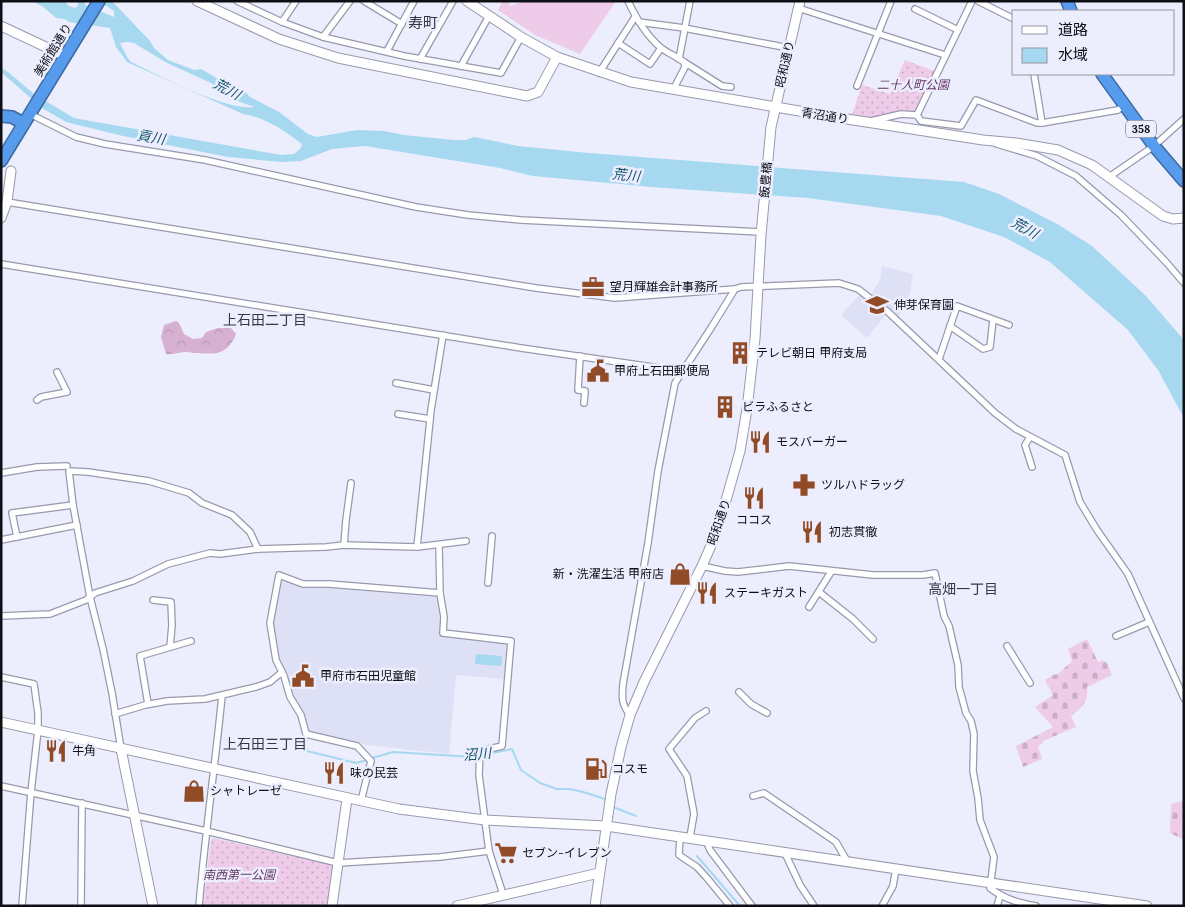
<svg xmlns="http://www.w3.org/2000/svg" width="1185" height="907" viewBox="0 0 1185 907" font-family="Lora,'Noto Sans JP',serif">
	<defs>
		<pattern id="grass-dots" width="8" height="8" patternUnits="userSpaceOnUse" patternTransform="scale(1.25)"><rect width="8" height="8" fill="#edcbe9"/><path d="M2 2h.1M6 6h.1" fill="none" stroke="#caadc7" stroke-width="1.8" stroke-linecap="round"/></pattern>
		<pattern id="forest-crowns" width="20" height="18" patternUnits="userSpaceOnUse" patternTransform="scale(1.25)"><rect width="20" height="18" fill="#d7b1d2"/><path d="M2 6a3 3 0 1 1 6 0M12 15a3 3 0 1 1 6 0" fill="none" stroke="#b797b3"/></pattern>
		<pattern id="cemetery-stones" width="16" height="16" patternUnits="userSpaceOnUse" patternTransform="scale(1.25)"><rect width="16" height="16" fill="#edcbe9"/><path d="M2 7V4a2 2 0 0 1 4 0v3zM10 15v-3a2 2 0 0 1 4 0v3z" fill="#caadc7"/></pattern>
	</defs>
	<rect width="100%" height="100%" fill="#eceefe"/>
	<g fill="#dee1f5">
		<path d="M882,266L913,274L910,293L897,320L888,312L867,338L841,315L862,292L869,297L880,280Z"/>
		<path d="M284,579L301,587L329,588L435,597L438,599L441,635L505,643L507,646L504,679L456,675L449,754L358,744L311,733L308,731L304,715L293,697L287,673L283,669L279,657L273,623L279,583Z"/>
	</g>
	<g fill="url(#grass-dots)">
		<path d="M905,60L937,72L917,115L872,119L852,115L862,85L890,94Z"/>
		<path d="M213,838L333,865L335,868L331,906H203L211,840Z"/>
	</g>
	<path fill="url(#forest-crowns)" d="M176,321L179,323L184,334L193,339L202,338L206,332L218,328H231L236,334C226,360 208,353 186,352C180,352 173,355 166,354L161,337L164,325Z"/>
	<g fill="url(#cemetery-stones)">
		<path d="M1087,639L1098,662L1103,660L1107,663L1112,675L1087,687C1089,702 1082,707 1071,716L1076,727L1043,741V743L1038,746L1042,759L1023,767L1016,746L1053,727L1035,707L1053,695L1045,680L1053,675L1058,674L1072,661L1068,649Z"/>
		<path d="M1182,801L1184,807V840L1170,833L1171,804Z"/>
	</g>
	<path fill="#edcbe9" d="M504,1H508L510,6L523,1H616L580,54L535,35L498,10L502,2Z"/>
	<g fill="#a6d8f0" fill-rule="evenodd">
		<path d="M32,1H64L69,6L75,8L78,6V1H85V5L114,17V11L99,1H112L150,41L154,48L168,60L194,70L201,69L220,80H223L242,88L250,97L279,112L308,134L317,137L357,130L384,131L404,135L454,140H466L474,137L518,146L589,153L964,182L999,194L1059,225L1092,246L1146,296L1184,340V418L1158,370L1128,330L1050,262L1004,237L941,216L808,198L652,187L533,176L500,168L365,146L332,149L301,161L282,162L228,157L123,136L66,122L42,108L1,72V68L8,72L34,94L74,118L281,155L294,154L301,148L302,144C283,130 267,118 243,114L127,62L116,47L110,28L69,22L65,19L56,18L42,6ZM128,42L134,43L167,63L211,83L234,100L255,107C227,112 159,75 131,62L127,57L120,43Z"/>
		<path d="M476,654L502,656L501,666L475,664Z"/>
	</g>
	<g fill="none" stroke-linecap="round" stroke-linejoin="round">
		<g stroke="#a6d8f0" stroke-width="2">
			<path d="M303,738L307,751L356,763L367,760"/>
			<path d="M372,758L393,752L473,757L512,749L521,770L540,783L557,789H570L583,792L605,799L606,804"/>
			<path d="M613,807L636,816"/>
			<path d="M697,856L740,906"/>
		</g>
		<defs>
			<g id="street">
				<path d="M237,1L282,22L323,37L404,56L501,73L521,37"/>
				<path d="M364,1L402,24"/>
				<path d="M628,1C636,18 645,34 660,47C667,53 676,56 684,62L685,67L673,90"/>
				<path d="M978,1L1014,19"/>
				<path d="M798,8L945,55"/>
				<path d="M915,9L958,30"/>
				<path d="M282,22L296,1"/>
				<path d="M639,22L684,28L789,48"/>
				<path d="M323,37L350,1"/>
				<path d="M618,43L650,64L661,48"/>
				<path d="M387,51L414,1"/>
				<path d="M420,59L453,1"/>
				<path d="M679,59L690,1"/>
				<path d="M684,62L722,86L731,87"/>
				<path d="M461,66L489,16"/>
				<path d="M599,73L635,17"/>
				<path d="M1034,74L1042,123"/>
				<path d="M857,86L891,1"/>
				<path d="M30,114L76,137L105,144L205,160L416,207L468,215L521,220L761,232"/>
				<path d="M917,115L921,121L961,126L976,100L1037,123H1042L1118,110L1124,105"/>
				<path d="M871,121L901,114L917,115L972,1"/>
				<path d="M997,144L1037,156L1076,176L1121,215L1166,262L1184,283"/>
				<path d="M1109,177L1154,146L1184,119"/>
				<path d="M7,202L536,288L615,298L735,289"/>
				<path d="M1,264L521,348L667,369L681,372"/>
				<path d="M950,326L983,349L990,347L993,320"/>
				<path d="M580,356L578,390L585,391L584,403"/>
				<path d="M939,359L957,306L1009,325"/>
				<path d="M396,383L434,390"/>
				<path d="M37,400L41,397L67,392L57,372"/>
				<path d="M398,414L430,419"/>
				<path d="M1030,437L1025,445L1032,467"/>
				<path d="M1,473L37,467L67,466"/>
				<path d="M17,537L12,513L73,505"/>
				<path d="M1,540L77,525"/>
				<path d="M344,545L346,520L351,483"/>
				<path d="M439,545L440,593"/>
				<path d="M417,547L431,410L443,335"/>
				<path d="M702,566L725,571L738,572L789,566L873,575H923L935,573L944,616L949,626L958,665L959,687L966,713L971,721L974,734L973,771L978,798L980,820L994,857L990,888C1004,899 1019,903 1036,906"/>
				<path d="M488,583L492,536"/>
				<path d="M819,592L853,619L873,639"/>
				<path d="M153,600L171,602L172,625L170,647"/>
				<path d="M809,607L831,572"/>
				<path d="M1,616L50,614L86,600L95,593L133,581L168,564L210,553L220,554L258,549L326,547L344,545L417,547L466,541"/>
				<path d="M1116,636L1149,622"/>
				<path d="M1007,646L1030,683"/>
				<path d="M1,677L34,684L38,713V730L31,792L22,906"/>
				<path d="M739,692L751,704L767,713"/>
				<path d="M148,704L140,656L191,641"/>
				<path d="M115,714L145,705L167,701L205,699L256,687L270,682L282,672"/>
				<path d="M630,715C621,704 622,697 623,684L648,543L658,471L675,383L711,328L735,289L741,287L839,283L858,289L888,312L995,413L1016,429L1065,455L1080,502L1097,530L1128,574L1184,698"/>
				<path d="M121,749L112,693L103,649L90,597L73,505L69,471L88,472L149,481L189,493L202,503L232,515L250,532L258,549"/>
				<path d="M1,786L206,831L338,863L440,857L489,851"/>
				<path d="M753,796L764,793L836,842L847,861"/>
				<path d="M361,801L371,761L357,746L306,734L301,715L290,697L284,676L276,660L270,623L279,575L303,584H329L440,593L444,617L443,633L511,641L502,746L480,751L479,775L489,851L503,894"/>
				<path d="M680,837L679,855L697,867L707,878L730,906"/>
				<path d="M690,837L694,814L687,776L669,749L695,718L706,711"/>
				<path d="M706,840L710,850L752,906"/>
				<path d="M784,851L800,885L814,906"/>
				<path d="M81,906L82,803"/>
				<path d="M199,906C205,835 215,766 222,696"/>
				<path d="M882,906L893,886L896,868"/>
				<path d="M997,906L1000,896"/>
			</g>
			<g id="secondary">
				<path d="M197,1L279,39L338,58L527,96L538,92L557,57"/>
				<path d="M467,1L521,37L557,57L631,82L834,117L983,140L1016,143L1058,150L1092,165L1163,216L1173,219L1184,218"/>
				<path d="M1,26L65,56"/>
				<path d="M1,218L7,202L11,171"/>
				<path d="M1,722L399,809L485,820L606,826L1147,906"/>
				<path d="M121,749L153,906"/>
				<path d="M332,906L347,799"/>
				<path d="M457,906L599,873"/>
				<path d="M595,906L611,794L621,747L630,715L644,682L702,566L717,532L740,451L747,409L755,339L761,235L771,127L800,1"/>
			</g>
			<g id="highway">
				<path d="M1067,1L1071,11"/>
				<path d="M1102,74L1154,146L1184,181"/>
				<path d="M1,116L12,117L23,123"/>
				<path d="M1,161L99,1"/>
			</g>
		</defs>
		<use href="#street" stroke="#979aac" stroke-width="8"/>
		<use href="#secondary" stroke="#979aac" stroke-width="11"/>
		<use href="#highway" stroke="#3d6aa1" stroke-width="14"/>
		<use href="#street" stroke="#fff" stroke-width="5.5"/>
		<use href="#secondary" stroke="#fff" stroke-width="9"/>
		<use href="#highway" stroke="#579bed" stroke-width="11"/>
	</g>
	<defs>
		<symbol id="office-bare" viewBox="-9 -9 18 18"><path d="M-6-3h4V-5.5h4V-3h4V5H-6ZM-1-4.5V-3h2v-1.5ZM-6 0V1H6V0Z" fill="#924b27" stroke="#eceefe" stroke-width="2.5" paint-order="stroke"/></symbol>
		<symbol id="school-bare" viewBox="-9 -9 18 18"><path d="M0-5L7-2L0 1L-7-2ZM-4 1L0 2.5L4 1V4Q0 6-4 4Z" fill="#924b27" stroke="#eceefe" stroke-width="2.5" paint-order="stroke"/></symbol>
		<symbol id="building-bare" viewBox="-9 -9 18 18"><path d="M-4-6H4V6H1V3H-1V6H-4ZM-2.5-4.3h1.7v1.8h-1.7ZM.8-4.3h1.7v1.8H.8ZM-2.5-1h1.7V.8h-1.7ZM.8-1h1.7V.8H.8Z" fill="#924b27" stroke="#eceefe" stroke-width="2.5" paint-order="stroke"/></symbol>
		<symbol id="civic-bare" viewBox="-9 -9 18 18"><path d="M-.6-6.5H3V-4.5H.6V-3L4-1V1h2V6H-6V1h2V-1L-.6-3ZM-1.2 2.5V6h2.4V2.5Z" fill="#924b27" stroke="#eceefe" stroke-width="2.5" paint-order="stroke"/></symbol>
		<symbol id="restaurant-bare" viewBox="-9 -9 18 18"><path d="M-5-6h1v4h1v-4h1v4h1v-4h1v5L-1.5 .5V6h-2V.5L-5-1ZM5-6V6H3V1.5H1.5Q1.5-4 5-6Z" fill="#924b27" stroke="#eceefe" stroke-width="2.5" paint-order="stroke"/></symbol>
		<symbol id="pharmacy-bare" viewBox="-9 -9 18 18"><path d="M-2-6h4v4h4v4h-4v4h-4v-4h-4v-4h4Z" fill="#924b27" stroke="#eceefe" stroke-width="2.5" paint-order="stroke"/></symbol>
		<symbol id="shop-bare" viewBox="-9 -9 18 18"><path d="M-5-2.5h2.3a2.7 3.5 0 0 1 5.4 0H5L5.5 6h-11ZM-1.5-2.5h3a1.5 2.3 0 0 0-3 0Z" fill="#924b27" stroke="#eceefe" stroke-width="2.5" paint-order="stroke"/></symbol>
		<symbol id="fuel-bare" viewBox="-9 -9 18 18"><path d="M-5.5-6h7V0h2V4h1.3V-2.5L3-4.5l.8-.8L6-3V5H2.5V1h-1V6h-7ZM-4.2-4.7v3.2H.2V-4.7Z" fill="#924b27" stroke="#eceefe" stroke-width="2.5" paint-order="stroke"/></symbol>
		<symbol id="supermarket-bare" viewBox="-9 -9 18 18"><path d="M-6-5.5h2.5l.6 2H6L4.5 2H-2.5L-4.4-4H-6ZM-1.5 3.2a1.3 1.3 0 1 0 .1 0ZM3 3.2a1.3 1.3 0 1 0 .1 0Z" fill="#924b27" stroke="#eceefe" stroke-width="2.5" paint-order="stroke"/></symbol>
	</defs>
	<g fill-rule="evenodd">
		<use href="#office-bare" x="577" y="271" width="32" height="32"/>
		<use href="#school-bare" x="861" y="289" width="32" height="32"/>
		<use href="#building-bare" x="724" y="337" width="32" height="32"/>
		<use href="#civic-bare" x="582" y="355" width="32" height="32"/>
		<use href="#building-bare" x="709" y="391" width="32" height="32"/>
		<use href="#restaurant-bare" x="744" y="426" width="32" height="32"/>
		<use href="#pharmacy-bare" x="788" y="469" width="32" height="32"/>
		<use href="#restaurant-bare" x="738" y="482" width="32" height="32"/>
		<use href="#restaurant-bare" x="796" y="516" width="32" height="32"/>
		<use href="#shop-bare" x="664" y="558" width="32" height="32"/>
		<use href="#restaurant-bare" x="691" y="577" width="32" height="32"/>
		<use href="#civic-bare" x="287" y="660" width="32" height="32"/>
		<use href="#restaurant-bare" x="40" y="735" width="32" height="32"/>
		<use href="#fuel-bare" x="580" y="753" width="32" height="32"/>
		<use href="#restaurant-bare" x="318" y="757" width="32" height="32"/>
		<use href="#shop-bare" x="178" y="775" width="32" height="32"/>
		<use href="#supermarket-bare" x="490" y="837" width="32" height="32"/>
	</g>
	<g text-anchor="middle" stroke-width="5" stroke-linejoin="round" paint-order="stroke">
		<rect fill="#eceefe" stroke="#51525b" stroke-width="1" x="1126" y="120.5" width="30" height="17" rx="4"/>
		<g font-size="11" font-weight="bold" fill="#0e0f15">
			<text x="1141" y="133">358</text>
		</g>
		<g font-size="12" fill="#0e0f15" stroke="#eceefe">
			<text transform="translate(53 50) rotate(-58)" y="4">美術館通り</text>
			<text transform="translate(785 64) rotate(-77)" y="4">昭和通り</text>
			<text transform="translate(825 116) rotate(9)" y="4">青沼通り</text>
			<text transform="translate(766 180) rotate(-85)" y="4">飯豊橋</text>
			<text transform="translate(719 522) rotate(-71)" y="4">昭和通り</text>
		</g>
		<g font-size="12" font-style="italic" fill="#643460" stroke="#eceefe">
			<text x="913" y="89">二十人町公園</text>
			<text x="239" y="879">南西第一公園</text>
		</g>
		<g font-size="12" fill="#0e0f15" stroke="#eceefe" text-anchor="start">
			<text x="610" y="291">望月輝雄会計事務所</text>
			<text x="894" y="309">伸芽保育園</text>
			<text x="756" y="357">テレビ朝日 甲府支局</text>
			<text x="614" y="375">甲府上石田郵便局</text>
			<text x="742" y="411">ビラふるさと</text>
			<text x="776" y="446">モスバーガー</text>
			<text x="821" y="489">ツルハドラッグ</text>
			<text x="754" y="524" text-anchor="middle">ココス</text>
			<text x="829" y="536">初志貫徹</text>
			<text x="664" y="578" text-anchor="end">新・洗濯生活 甲府店</text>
			<text x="724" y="597">ステーキガスト</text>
			<text x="320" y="680">甲府市石田児童館</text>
			<text x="72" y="755">牛角</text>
			<text x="612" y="773">コスモ</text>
			<text x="350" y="777">味の民芸</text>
			<text x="210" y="795">シャトレーゼ</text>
			<text x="522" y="857">セブン-イレブン</text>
		</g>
		<g font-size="14" font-style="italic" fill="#16556e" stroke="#eceefe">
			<text transform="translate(227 89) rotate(28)" y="5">荒川</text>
			<text transform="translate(151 137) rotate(10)" y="5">貢川</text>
			<text transform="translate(626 175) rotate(6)" y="5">荒川</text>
			<text transform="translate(1025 228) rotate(29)" y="5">荒川</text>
			<text transform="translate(477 754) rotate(-5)" y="5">沼川</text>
		</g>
		<g font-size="14" fill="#363847" stroke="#eceefe">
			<text x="265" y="325">上石田二丁目</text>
			<text x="963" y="594">高畑一丁目</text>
			<text x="265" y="749">上石田三丁目</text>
		</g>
		<g font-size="15" fill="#363847" stroke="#eceefe">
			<text x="423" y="28">寿町</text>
		</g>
	</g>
	<rect width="1185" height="907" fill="none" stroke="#0e0f15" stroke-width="5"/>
	<rect x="1012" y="10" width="162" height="65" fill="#eceefe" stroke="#9395a1"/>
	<rect x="1022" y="26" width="25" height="8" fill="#ffffff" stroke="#9395a1"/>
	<text x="1058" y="35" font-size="15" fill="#0e0f15">道路</text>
	<rect x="1022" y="48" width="25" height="15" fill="#a6d8f0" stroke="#9395a1"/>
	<text x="1058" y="60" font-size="15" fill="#0e0f15">水域</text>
</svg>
